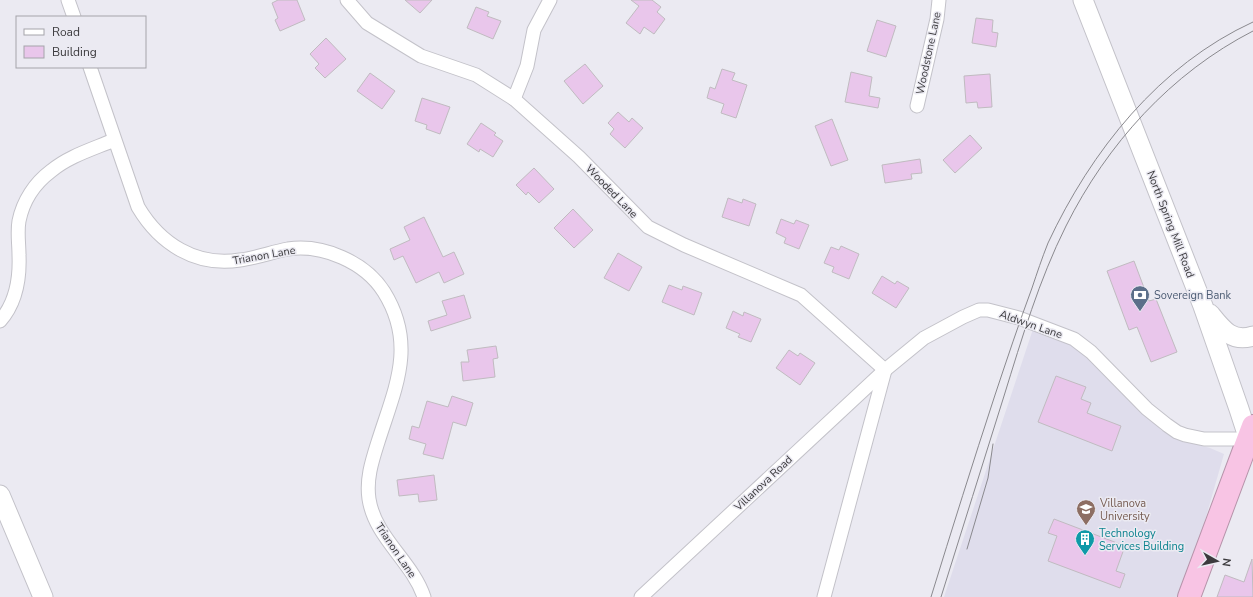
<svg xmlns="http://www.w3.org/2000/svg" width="1253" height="597" viewBox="0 0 1253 597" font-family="'Nunito Sans',sans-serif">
	<rect width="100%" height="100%" fill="#ebeaf2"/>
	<path fill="#dfddec" d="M1033,329L1067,342L1080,351L1091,361L1161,430L1180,440L1210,448L1224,454L1183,597H944Z"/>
	<g fill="#e9c6eb" stroke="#c0bbc0">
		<path d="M278,0H297L305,20L280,31L275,20L278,18L272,3Z"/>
		<path d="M405,0H432L420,13Z"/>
		<path d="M631,0H652L661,7L657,12L665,19L654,34L644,27L640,34L626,23L639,6Z"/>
		<path d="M476,7L489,12L487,16L501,21L493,39L467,28Z"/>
		<path d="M976,18L993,20L992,32L998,33L996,47L972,43Z"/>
		<path d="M877,20L896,26L886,57L867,51Z"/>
		<path d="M326,38L346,59L325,78L315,68L319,64L310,54Z"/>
		<path d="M585,64L603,86L583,104L564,81Z"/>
		<path d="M722,69L735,73L732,80L747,85L736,118L721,113L724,104L707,98L710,87L715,89Z"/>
		<path d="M851,72L872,77L869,96L880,98L878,108L845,102Z"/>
		<path d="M370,73L395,91L382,109L357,91Z"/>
		<path d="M990,74L992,107L978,108L977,102L966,103L964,76Z"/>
		<path d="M422,98L450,107L440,134L426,129L427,125L415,121Z"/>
		<path d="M618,112L629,122L632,118L643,128L625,148L610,134L614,129L608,123Z"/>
		<path d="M832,119L848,160L831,166L815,126Z"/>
		<path d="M481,123L496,133L494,135L503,141L493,157L480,149L479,152L467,144Z"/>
		<path d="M970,135L982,148L955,173L943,160Z"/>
		<path d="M920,159L922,173L911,174L912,179L885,183L882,165Z"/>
		<path d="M534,168L554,189L539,203L528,192L526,195L516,185Z"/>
		<path d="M728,198L742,203L743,199L756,204L749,226L722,217Z"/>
		<path d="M573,209L593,230L574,248L554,228Z"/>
		<path d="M424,217L443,257L454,252L464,274L444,283L439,272L416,283L403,256L394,260L390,249L410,240L404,227Z"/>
		<path d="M781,219L794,224L796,220L809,225L799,249L784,243L786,238L776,233Z"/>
		<path d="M841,246L859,254L849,279L832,272L834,267L824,263L831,247L839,250Z"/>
		<path d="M618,253L642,267L629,291L604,278Z"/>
		<path d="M1134,261L1149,301L1156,299L1177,352L1151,362L1137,327L1129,330L1107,271Z"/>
		<path d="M882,276L895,284L897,281L909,288L896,308L872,293Z"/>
		<path d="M669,285L682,290L683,286L702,293L694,315L662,302Z"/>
		<path d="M464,295L471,318L431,331L428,321L447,315L442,301Z"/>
		<path d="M733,311L743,316L744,312L761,319L751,342L738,337L740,334L726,328Z"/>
		<path d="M496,346L498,358L493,359L495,377L463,381L461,362H469L467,350Z"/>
		<path d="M789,350L798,356L800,353L815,363L800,385L776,368Z"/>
		<path d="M1056,376L1086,387L1081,399L1091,403L1087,413L1121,426L1112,451L1038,422Z"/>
		<path d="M452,396L473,403L466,426L453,422L443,459L423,454L426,444L409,439L412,426L419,428L427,401L448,407Z"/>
		<path d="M434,475L437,500L419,502L418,494L399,496L397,480Z"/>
		<path d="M1054,519L1125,546L1116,571L1125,574L1120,588L1048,561L1057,536L1048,533Z"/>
		<path d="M1252,559L1253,597H1217L1225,575L1244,582Z"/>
	</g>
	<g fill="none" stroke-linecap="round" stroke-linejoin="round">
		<defs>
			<g id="street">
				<path d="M68,0L74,17"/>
				<path d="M347,0L367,23L421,56L476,75L514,99L579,157L648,227L684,245L801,295L885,370"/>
				<path d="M90,67L138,207C160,244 196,267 240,260C256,258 272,252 288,249C323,244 365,262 384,292C417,345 395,388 378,442C372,461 366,479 369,499C375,538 412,561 424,597"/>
				<path d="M514,99L527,66L534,30L550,0"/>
				<path d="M917,106L937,19L939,0"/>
				<path d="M0,321C16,303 20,278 19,255C19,244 17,232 19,221C23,201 35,183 51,171C69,156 93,149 114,140"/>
				<path d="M641,597L885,370L924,338L963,317L979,310H988L1019,318L1074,339L1091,352L1147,409L1167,425L1177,432L1185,435L1204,439H1249"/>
				<path d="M824,597L885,370"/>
			</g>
			<g id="secondary">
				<path d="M1083,0L1203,306L1239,409L1251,446"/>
				<path d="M1210,314C1222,329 1232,343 1253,336"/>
				<path d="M0,495L43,597"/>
			</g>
			<path id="highway" d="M1189,597L1253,426"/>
		</defs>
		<use href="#street" stroke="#c3c2c9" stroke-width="15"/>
		<use href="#secondary" stroke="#c3c2c9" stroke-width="21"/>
		<use href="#highway" stroke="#b694aa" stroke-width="24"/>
		<use href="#street" stroke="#fff" stroke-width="13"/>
		<use href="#secondary" stroke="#fff" stroke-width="19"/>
		<use href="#highway" stroke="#f8c4e4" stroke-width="22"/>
		<g stroke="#8a898e" stroke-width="1">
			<path d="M967,549L988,478L993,444"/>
			<path d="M931,597C952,529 973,462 995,395C1007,359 1019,323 1032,288C1037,273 1042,258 1048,243C1091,151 1159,65 1253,22"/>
			<path d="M941,597C962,530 983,463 1004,396C1022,338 1039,280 1066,226C1107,144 1171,73 1253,31"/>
		</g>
	</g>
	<defs>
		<symbol id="bank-pin" viewBox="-11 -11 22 30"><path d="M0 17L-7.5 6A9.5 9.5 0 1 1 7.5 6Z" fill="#5c6f8a" stroke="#ebeaf2"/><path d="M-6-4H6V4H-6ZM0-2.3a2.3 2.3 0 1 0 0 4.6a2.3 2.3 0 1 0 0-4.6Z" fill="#fff"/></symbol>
		<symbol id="university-pin" viewBox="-11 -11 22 30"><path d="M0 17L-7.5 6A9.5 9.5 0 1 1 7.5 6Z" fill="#8d6e63" stroke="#ebeaf2"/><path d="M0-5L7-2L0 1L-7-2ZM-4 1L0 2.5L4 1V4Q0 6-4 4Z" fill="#fff"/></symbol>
		<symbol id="building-pin" viewBox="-11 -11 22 30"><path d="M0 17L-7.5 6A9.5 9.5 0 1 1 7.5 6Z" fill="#0f9aa8" stroke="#ebeaf2"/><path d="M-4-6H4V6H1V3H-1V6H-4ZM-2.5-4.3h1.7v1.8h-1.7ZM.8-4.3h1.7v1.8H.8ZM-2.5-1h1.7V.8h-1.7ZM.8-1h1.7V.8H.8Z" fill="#fff"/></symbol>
	</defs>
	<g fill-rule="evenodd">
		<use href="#bank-pin" x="1129" y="284" width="22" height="30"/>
		<use href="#university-pin" x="1075" y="498" width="22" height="30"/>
		<use href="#building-pin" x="1074" y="528" width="22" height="30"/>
	</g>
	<g text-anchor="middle" stroke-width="3" stroke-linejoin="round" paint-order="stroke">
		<g font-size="11" fill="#3b3a3d" stroke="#ebeaf2">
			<text transform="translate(928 53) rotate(-78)" y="4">Woodstone Lane</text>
			<text transform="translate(612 191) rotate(46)" y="4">Wooded Lane</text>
			<text transform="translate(1171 224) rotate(69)" y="4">North Spring Mill Road</text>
			<text transform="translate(264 255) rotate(-10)" y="4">Trianon Lane</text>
			<text transform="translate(1031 324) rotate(19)" y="4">Aldwyn Lane</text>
			<text transform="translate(763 483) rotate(-43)" y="4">Villanova Road</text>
			<text transform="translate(396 550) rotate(56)" y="4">Trianon Lane</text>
		</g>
		<g font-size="11" fill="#4e5e75" stroke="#ebeaf2" text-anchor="start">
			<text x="1154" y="299">Sovereign Bank</text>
		</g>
		<g font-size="11" fill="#785e54" stroke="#ebeaf2" text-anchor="start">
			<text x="1100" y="507">Villanova<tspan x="1100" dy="13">University</tspan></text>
		</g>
		<g font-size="11" fill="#0d838f" stroke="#ebeaf2" text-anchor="start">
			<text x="1099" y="537">Technology<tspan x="1099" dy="13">Services Building</tspan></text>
		</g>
	</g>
	<rect x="16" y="16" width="130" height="52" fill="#ebeaf2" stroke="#a5a4aa"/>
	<rect x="24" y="29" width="20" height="6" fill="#ffffff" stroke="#a5a4aa"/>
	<text x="52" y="36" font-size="12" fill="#3b3a3d">Road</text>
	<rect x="24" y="46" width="20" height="12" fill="#e9c6eb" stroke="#a5a4aa"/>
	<text x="52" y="56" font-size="12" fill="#3b3a3d">Building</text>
	<g transform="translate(1217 561) rotate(98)" stroke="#ebeaf2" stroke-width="3" paint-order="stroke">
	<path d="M0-3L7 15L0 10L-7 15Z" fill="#3b3a3d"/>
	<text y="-6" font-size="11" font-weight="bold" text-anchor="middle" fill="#3b3a3d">N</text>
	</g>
</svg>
